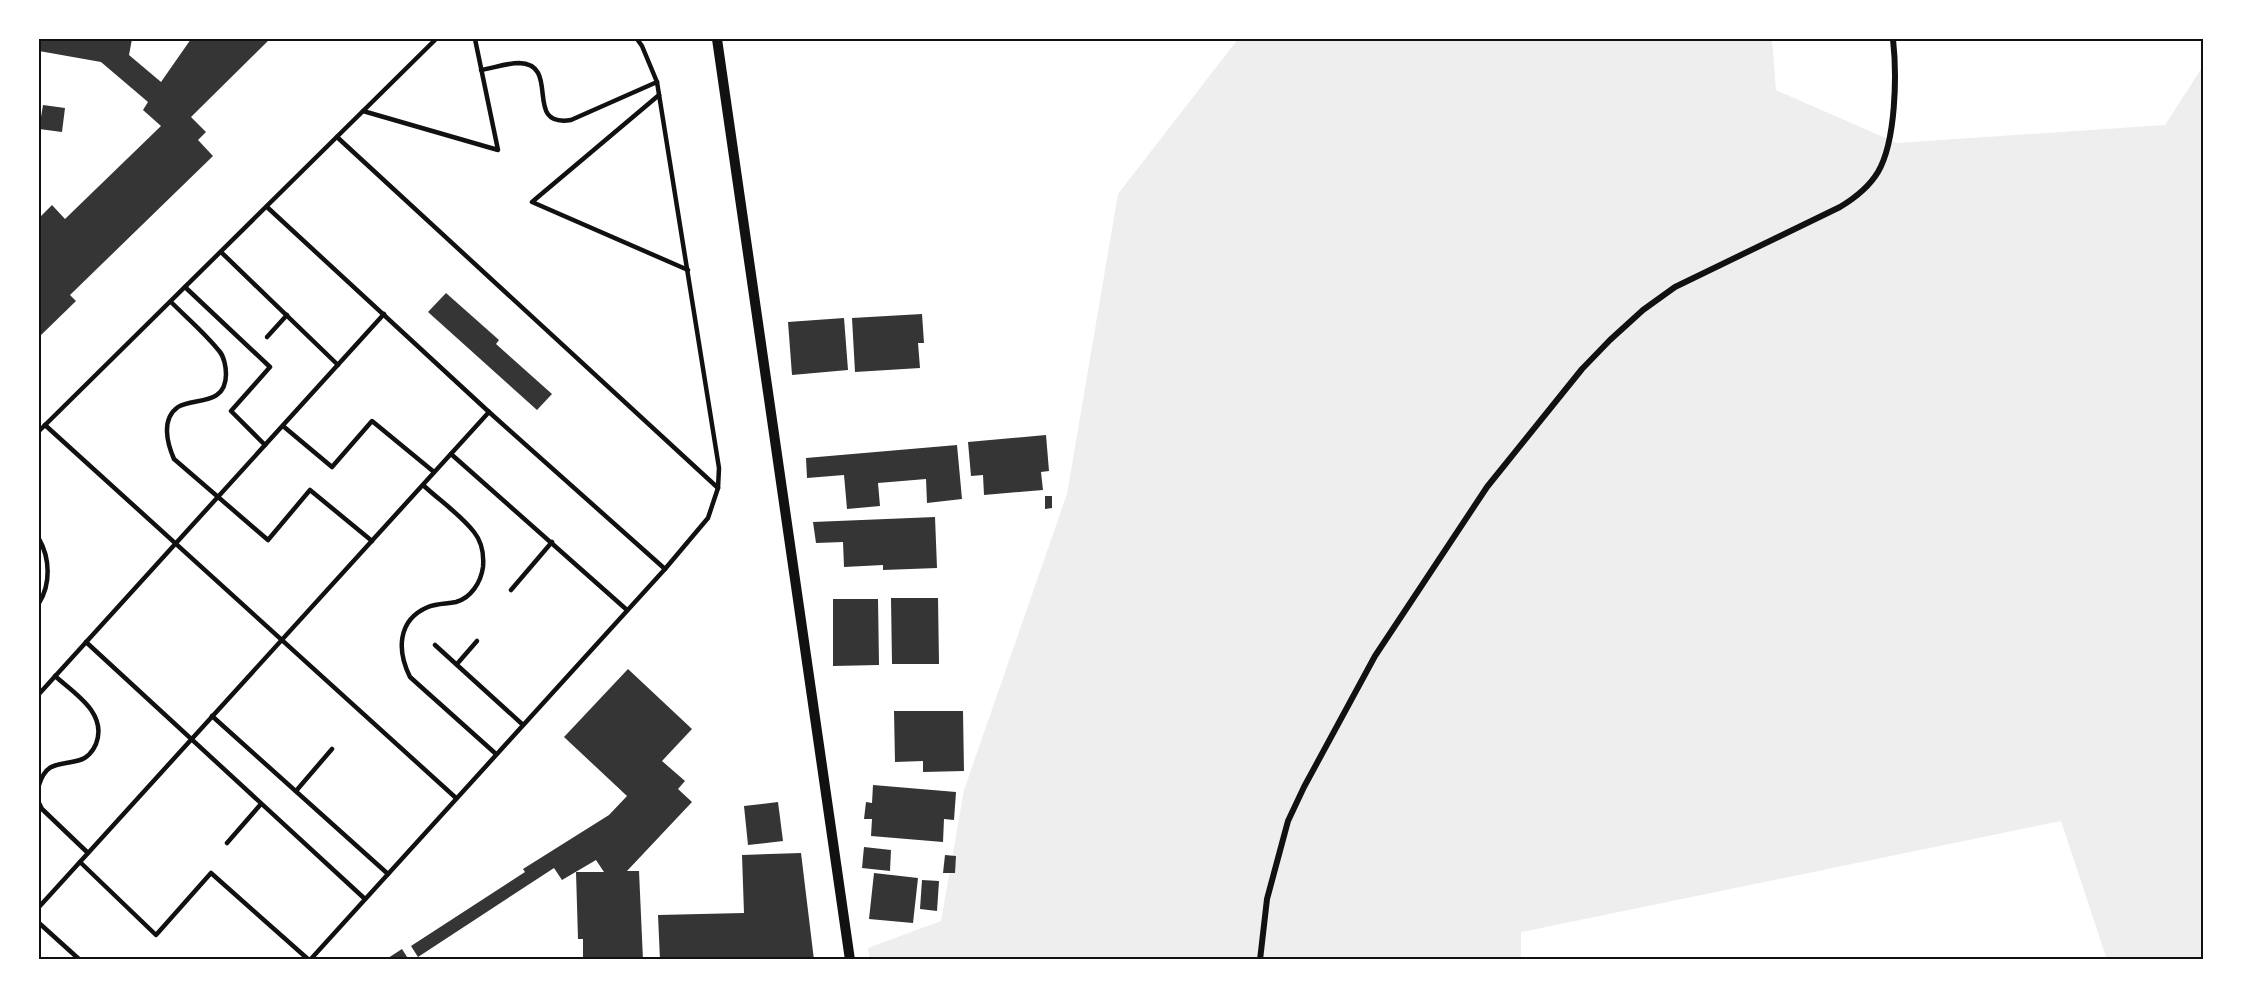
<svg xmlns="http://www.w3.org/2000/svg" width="2242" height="999" viewBox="0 0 2242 999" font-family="'Alegreya Sans',sans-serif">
	<rect width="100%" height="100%" fill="#fff"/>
	<path fill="#eee" d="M1238,39H1772L1776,90L1897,143L2165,125L2203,66V960H2107L2061,821L1521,932V960H870L868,948L941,921L964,790L1067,494L1118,194Z"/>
	<g fill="#353535">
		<path d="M39,39H132L129,55L161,82L191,39H270L191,117L206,132L198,140L213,156L70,295L76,301L39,337V218L52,205L65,219L161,126L143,110L148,102L101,62L39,51Z"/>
		<path d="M43,105L65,108L62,132L39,129Z"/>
		<path d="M446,293L499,340L496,344L552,394L537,410L428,312Z"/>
		<path d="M922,314L924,343H918L920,368L855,372L852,318Z"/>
		<path d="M844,318L848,370L792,375L788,322Z"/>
		<path d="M1046,435L1049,471L1041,472L1043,490L984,495L983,475L971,476L968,442Z"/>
		<path d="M957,445L962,499L927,503L926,479L878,483L880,506L847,509L844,475L807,478L806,458Z"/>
		<path d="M1045,496H1052V508L1045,509Z"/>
		<path d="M935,517L937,568L883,570V565L844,567L843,542L816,543L813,522Z"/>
		<path d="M891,598H938L939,664H892Z"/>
		<path d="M833,599H878L879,665L833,666Z"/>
		<path d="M628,669L692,729L662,761L685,781L678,789L692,802L627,871H639L643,960H583V939H578L576,872H604L596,860L562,880L554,868L418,957L411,946L525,872L523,869L609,815L627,796L564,737Z"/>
		<path d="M894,711H963L964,771L923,772V761L895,762Z"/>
		<path d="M873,785L956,792L954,820L944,819L943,842L871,836L872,819H864L866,802L872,803Z"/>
		<path d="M778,802L783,841L748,845L744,806Z"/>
		<path d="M864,847L891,850L890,871L862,868Z"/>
		<path d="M801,853L814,960H660L658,915L744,913L742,855Z"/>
		<path d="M945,855L956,856L955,873H943Z"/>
		<path d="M874,873L918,878L913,923L869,919Z"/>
		<path d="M922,880L939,881L937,911L920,909Z"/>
		<path d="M402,949L409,960H385Z"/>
	</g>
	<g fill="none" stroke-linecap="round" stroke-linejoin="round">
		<g stroke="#111" stroke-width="4.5">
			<path d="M481,70C493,68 507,63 519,63C562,64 522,128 571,120L657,82"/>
			<path d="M659,95L532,202L688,270"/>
			<path d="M363,111L498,150L475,39"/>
			<path d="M337,137L718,488"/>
			<path d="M267,207L489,412L665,569"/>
			<path d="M221,252L338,365"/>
			<path d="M185,287L270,367L231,411L265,445"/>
			<path d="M171,302C187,318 206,334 220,352C224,357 226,367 226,374C226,407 193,397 178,407C161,419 167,443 174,459L268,540L310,490L372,541"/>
			<path d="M267,337L287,315"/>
			<path d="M45,425L456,798"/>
			<path d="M283,426L332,467L372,421L434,472"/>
			<path d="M39,431L436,39"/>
			<path d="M451,454L627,610"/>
			<path d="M423,485C439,500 461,515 474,532C482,542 484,555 483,567C481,582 471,598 456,602C446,604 437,603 428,607C397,620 397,651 410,677L496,754"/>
			<path d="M39,539C50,558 51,584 39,603"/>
			<path d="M511,590L552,542"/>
			<path d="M86,642L365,899"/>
			<path d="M435,645L522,724"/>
			<path d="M457,664L477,641"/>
			<path d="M39,694L384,314"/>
			<path d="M212,716L388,874"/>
			<path d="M39,785C47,760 60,766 80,760C87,758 93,751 96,744C108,713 74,693 55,676"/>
			<path d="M296,791L332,749"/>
			<path d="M39,803L42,809L88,853"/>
			<path d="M227,843L261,804"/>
			<path d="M80,862L156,935L211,873L309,960"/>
			<path d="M39,907L489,412"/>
			<path d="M39,923L80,960"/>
			<path d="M310,960L665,569L708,518L718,488L719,468L657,82L642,46L637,39"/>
		</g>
		<path stroke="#111" stroke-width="6" d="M1260,960L1267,899L1288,821L1304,787L1375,656L1487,487L1582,369L1610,340L1643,310L1675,287L1840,207C1855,198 1869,187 1878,172C1896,141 1897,75 1893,39"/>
		<path stroke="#111" stroke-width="10" d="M717,39L850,960"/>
	</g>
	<rect width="2242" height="999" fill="none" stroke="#ffffff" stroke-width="81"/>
	<rect x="40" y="40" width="2162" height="918" fill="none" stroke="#111" stroke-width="2"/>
</svg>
